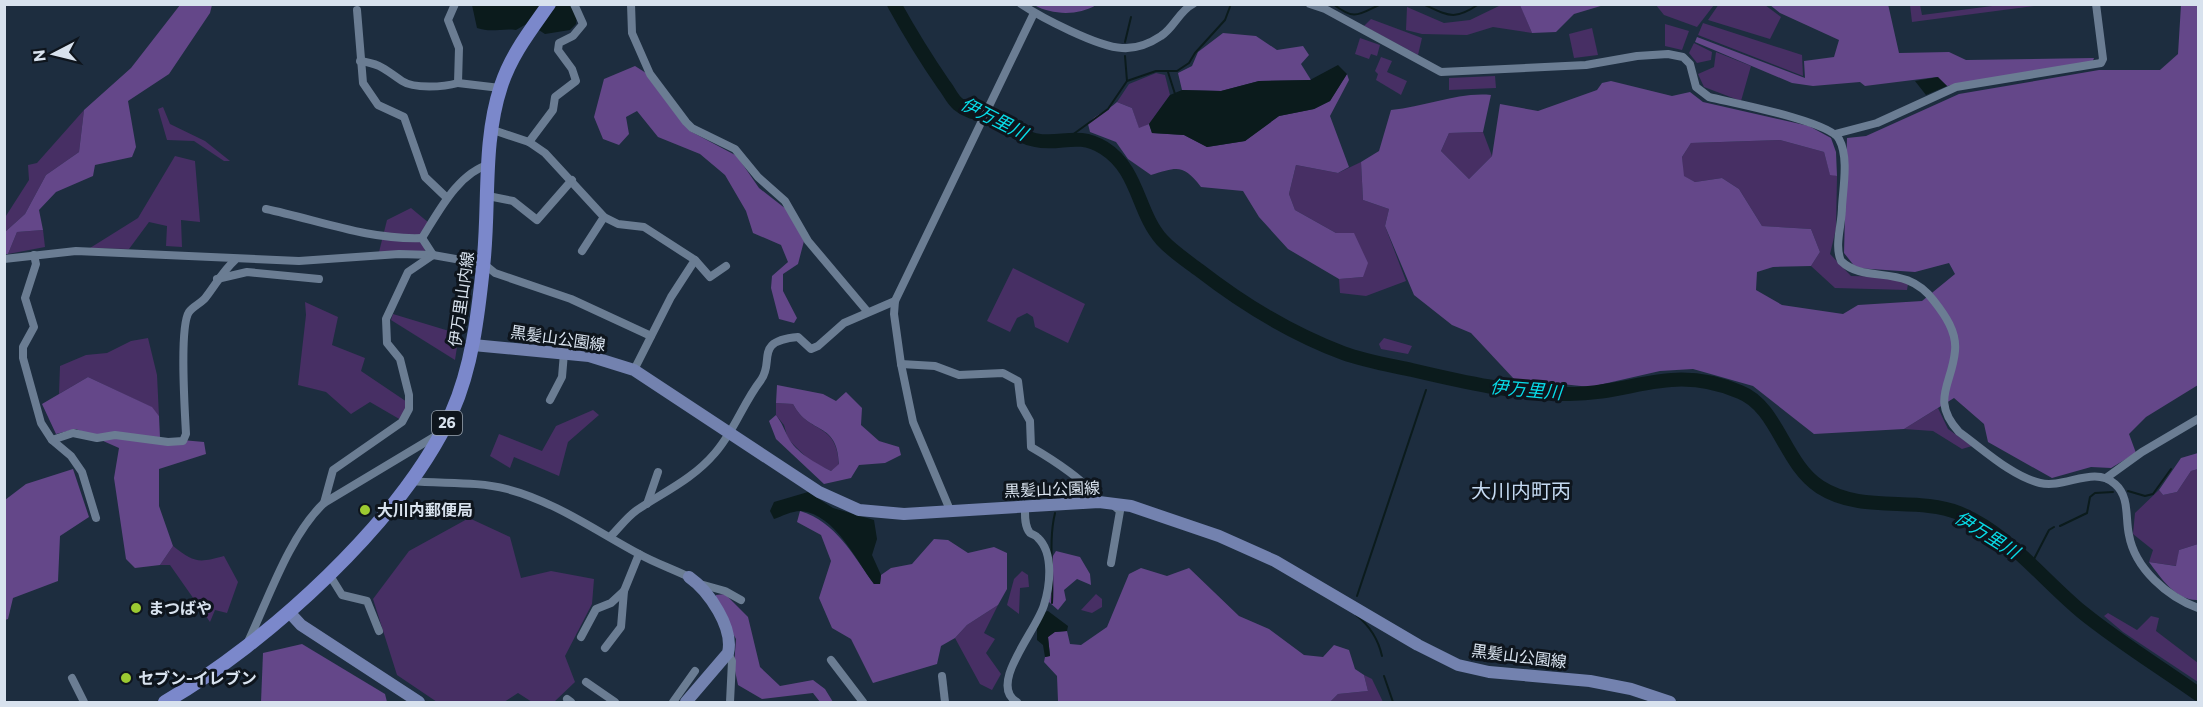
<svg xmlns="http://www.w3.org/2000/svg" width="2203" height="707" viewBox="0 0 2203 707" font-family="Commissioner,'Noto Sans JP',sans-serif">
	<rect width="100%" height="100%" fill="#1d2d3f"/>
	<g fill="#472f64">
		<path d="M1520,4L1532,33L1493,27L1467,35L1422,34L1406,30L1407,7L1444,23L1470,20L1501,5Z"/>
		<path d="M1719,4L1765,5L1781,17L1770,39L1708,20Z"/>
		<path d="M1656,5H1714L1697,27L1664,15Z"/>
		<path d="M1910,5H1920L1922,15L2000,5H2042L1912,22Z"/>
		<path d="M1371,19L1422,38L1418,55L1364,26Z"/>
		<path d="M1703,23L1802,55L1803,76L1698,35Z"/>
		<path d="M1665,24L1689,31L1682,50L1665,46Z"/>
		<path d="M1592,28L1598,55L1574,58L1569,34Z"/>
		<path d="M1360,38L1380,45L1377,56L1371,54L1369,59L1355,54Z"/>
		<path d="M1694,43L1712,52L1711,60L1697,63L1689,53Z"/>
		<path d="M1716,52L1751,66L1741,101L1704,87L1698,74L1714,67Z"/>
		<path d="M1381,57L1392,61L1387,72L1407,81L1401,95L1376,80L1378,74L1375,71Z"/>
		<path d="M1156,73L1165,75L1170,95L1149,124L1139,129L1132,108L1117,102L1129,84Z"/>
		<path d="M1495,76L1496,88L1449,90V78Z"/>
		<path d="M163,107L170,124L205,141L230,161H224L194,141L167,140L158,109Z"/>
		<path d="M84,110L79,152L46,175L25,214L5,232L4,219L29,180L28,165L37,163Z"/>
		<path d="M1483,132L1492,156L1469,179L1441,151L1449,133Z"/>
		<path d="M1780,140L1824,152L1830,174L1837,176L1836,229L1830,254L1851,276L1891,277L1908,284L1907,290L1835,288L1811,266L1820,252L1811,229L1762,226L1739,189L1722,178L1695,182L1683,176L1682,157L1691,143Z"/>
		<path d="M175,156L195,161L200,222L181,220L182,247L166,246L167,226L149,222L129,249L90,248L138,218Z"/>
		<path d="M1361,162L1363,200L1389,209L1385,226L1406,281L1366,296L1340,293L1339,279L1363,277L1336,233L1295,210L1289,194L1296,165L1338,173Z"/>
		<path d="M411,208L429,223L421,235L425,251L379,252L387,220Z"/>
		<path d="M43,230L45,247L8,254L17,232Z"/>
		<path d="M1013,268L1085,304L1068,343L1035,327L1033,317L1027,313L1017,318L1010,332L987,321Z"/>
		<path d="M305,302L338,317L332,345L365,358L361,371L407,402L401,420L370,402L351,414L326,392L298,385L306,315Z"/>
		<path d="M393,314L459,334L455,360L391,320Z"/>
		<path d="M148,338L157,375L159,416L151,407L88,377L59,394L60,366L86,355L107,353L131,341Z"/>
		<path d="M1384,338L1412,346L1408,354L1381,349L1379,344Z"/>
		<path d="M776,403L793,404C809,435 837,421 839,465L831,471L809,460L788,439L784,425L776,415Z"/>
		<path d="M1938,408L1948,429L1972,446L1962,449L1933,431L1904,429Z"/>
		<path d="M593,410L599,415L568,442L559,476L514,457L510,468L490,456L499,434L542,451L556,426Z"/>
		<path d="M2198,469V544L2179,550L2177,566L2149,562L2153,550L2133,534L2135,513L2159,490L2163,495L2177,492L2191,471Z"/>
		<path d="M469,518L510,537L521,578L551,571L594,579L592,604L565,656L575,682L554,702H532L518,693L504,702H437L397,675L373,599L409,551Z"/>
		<path d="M173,546C194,563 199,563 224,556L238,582L227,613L215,610L210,622L170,565H160Z"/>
		<path d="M1022,571L1028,575L1029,587L1020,588L1019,614L1007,605L1014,579Z"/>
		<path d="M1096,594L1102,599V607L1092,613L1081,610Z"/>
		<path d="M998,605L984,633L995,639L986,653L1001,674L992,690L980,684L955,638L967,625Z"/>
		<path d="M2108,613L2137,630L2151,616L2159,618L2156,631L2198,663V682L2123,632L2104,616Z"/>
		<path d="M1364,675L1372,679L1383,702H1330L1338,694L1368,691Z"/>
	</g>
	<g fill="#644789">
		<path d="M1815,4H1888L1899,53L1949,52L1966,60L2094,58L2092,63L1947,86L1937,77L1865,86L1860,82L1813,86L1792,83L1695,42L1697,37L1805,78L1804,61L1834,57L1839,40L1780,13L1770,5Z"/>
		<path d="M180,5H212L210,13L169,74L128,101L136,147L132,157L95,165L93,176L56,192L39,210L43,230L17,232L8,254H5V232L25,214L46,175L79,152L84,110L131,68Z"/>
		<path d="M1034,5H1096C1078,16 1052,15 1034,5Z"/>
		<path d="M1520,5H1604L1574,14L1556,32L1532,33Z"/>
		<path d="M2181,5H2198V385L2146,417L2129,434L2136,453L2111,468L2091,467L2052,478L1988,442L1984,424L1954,398L1904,429L1814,434L1753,386L1693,369L1660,371L1590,387L1514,379L1471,333L1452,325L1414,295L1385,226L1389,209L1363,200L1361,162L1379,151L1391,110C1426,107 1457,92 1491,95L1483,132L1449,133L1441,151L1469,179L1492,156L1500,104L1538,111L1597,90L1602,83L1611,81L1672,96L1690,92L1703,102L1809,126L1831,138L1836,152L1837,176L1830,175L1824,152L1780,140L1691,143L1682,157L1684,176L1695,182L1722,178L1739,189L1762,226L1811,229L1820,252L1811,266L1773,267L1757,272L1756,290L1782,305L1843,314L1858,305L1922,301L1955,274L1949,263L1915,272L1856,268L1844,253L1847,138L1866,136L1959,94L2099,70H2160L2178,54Z"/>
		<path d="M1223,33L1256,36L1277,50L1303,46L1309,55L1301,64L1311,80L1259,81L1221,91L1182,90L1178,73L1192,66L1198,52Z"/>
		<path d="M635,66L646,73L690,131L737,156L759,188L786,209L804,241L798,264L783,274V291L797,318L794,323L779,319L771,288L772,276L788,262L781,245L753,233L746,211L725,175L700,154L658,137L637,111L626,117L629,134L619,145L603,139L594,117L604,79Z"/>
		<path d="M1347,74L1349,80L1330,116L1349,167L1338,173L1296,165L1289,194L1295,210L1336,233H1354L1368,263L1363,277L1339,279L1288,249L1259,217L1243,191L1201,187C1183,164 1178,167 1151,175L1128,159L1116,142L1090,132L1088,124C1095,114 1108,111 1117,102L1132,108L1139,128L1149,124L1152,133L1184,135L1207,147L1245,141L1279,116L1314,109L1330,101Z"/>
		<path d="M88,377L152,407L159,416L160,438L204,442L206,454L159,469V506L173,546L160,565L135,568L126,559L114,478L119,448L76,429L56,434L42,404Z"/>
		<path d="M777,385L823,394L836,401L846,392L862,408L861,425L879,441L899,447L901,455L885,463L859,465L851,478L824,484L776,439L769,421L776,415C782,423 784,429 788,437C796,453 816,463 831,471L839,464C837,420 810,436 793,404L776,403Z"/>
		<path d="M2198,453V469L2191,471L2177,492L2163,495L2159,490L2181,458Z"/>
		<path d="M73,469L89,517L60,536L58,581L13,598L8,619L5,620V500L26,484Z"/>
		<path d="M800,511C836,522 853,555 874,584H880L881,575L891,568L912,564L934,539L948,540L968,553L994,547L1007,553V589L998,605L967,625L955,638L941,646L937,664L873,683L851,639L832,628L819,598L831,561L821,535L797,522Z"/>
		<path d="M2198,544V600C2176,601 2161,578 2149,562L2176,566L2179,550Z"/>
		<path d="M1056,551L1080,557L1090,574L1091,585L1077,579L1064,590L1066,600L1058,610L1049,602L1051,559Z"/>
		<path d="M1141,568L1167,576L1189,568L1239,616L1269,629L1304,655L1323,657L1334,645L1349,650L1355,669L1364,675L1368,691L1338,694L1330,702H1044L1058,701L1057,676L1044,662L1045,657L1050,656L1048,637L1054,632L1067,631L1070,644L1081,645L1107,627L1129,574Z"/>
		<path d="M725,594L748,617L760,667L780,686L813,680L825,689L833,702H820L813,693L762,699L738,685L734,666L736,639L716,602V595Z"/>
		<path d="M302,644L385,694L387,702H261L263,653Z"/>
	</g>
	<g fill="#0b1b1c">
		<path d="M472,5H571L577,17L576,24L570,30L545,34L528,23L516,30C502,28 491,33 477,28Z"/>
		<path d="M1338,65L1347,74L1330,101L1314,109L1279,116L1245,141L1207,147L1184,135L1152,133L1149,124L1170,95L1182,90L1221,91L1259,81L1310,80Z"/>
		<path d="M1938,77L1947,86L1926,95L1915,81Z"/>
		<path d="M808,492L833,508L874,520L877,539L872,555L881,575L880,584H874C856,560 835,515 802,511C794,510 782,516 774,519L770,511L774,502Z"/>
		<path d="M1048,611L1068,626L1067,631L1055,632L1048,637L1050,656L1045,657L1043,645L1037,640V628L1044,612Z"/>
	</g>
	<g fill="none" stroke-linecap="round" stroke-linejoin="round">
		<g stroke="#0b1b1c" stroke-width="2">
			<path d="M1333,4C1355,21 1358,15 1381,4"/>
			<path d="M1423,4C1449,16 1454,21 1479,4"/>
			<path d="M1125,42L1131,17"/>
			<path d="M1125,56L1127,81"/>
			<path d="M1168,72L1175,94"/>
			<path d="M1068,138L1108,109L1127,81L1156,71H1177L1189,63L1195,53L1225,20L1231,4"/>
			<path d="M2128,491L2145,496L2153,494L2171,469"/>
			<path d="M2060,526L2087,513L2090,497L2095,493L2113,492"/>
			<path d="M2026,560L2034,559L2049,530L2054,527"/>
			<path d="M1357,596L1426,390"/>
			<path d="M1052,603C1054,573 1048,542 1055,513"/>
			<path d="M1356,615C1370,626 1378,638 1382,656"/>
			<path d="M1384,676L1393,702"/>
		</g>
		<path stroke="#0b1b1c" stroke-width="14" d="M894,4C910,33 926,59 944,85C949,91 952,99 958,104C972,116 988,113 1001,122C1014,130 1020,137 1035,140C1061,146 1076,131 1104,148C1139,170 1137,212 1162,240C1173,252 1187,261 1199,270C1244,305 1290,333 1343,353C1365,361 1389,365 1412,370C1463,382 1516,394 1569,394C1634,394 1671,363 1740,392C1778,407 1784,464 1820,487C1862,514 1915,496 1959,513C2008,533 2042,579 2082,612C2119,642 2160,667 2198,694"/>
		<g stroke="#6b7d93" stroke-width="8">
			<path d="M455,4L448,20L459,48L458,83L500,88"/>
			<path d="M631,4L632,33L650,74L686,122L692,128L735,149L758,177L785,201L808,241L867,311"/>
			<path d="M1021,4C1042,18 1098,47 1122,48C1136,49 1149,44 1161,36C1174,28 1179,11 1193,4"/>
			<path d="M1310,4L1325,9L1441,72L1586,65L1637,56L1668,54L1683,57L1690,64L1696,87L1709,97C1733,103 1829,121 1839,139C1849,157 1843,188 1842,207C1842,225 1834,245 1841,261C1866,285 1905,262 1934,301C1945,315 1957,332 1955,351C1952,385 1930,400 1959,432C1983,449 2011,476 2040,483C2065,489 2094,465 2115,484C2130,497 2125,518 2129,535C2135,569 2168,597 2198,608"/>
			<path d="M357,10L363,83L378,105L404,117L425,177L447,198"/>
			<path d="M360,61C382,64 385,70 402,81C414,89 444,87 458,83"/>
			<path d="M493,130L529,142L545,153L604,217L618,224L644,227L695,260L671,297L634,370"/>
			<path d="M1835,134L1877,123L1956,87L2101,63L2103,59L2096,4"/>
			<path d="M529,142L553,110L555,97L576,81L572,69L558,50L559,43L573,36L583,24L574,4"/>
			<path d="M488,196L513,201L537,220L572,180"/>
			<path d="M266,209C318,220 368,240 422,238L433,255"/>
			<path d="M422,238C439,211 458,173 490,164"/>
			<path d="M582,251L604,217"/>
			<path d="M34,255L36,264L25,298L34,327L23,347V358L41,423L52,440L71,456L82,472L96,518"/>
			<path d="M4,259L76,251L299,261L399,254L433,255L484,264L495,273L571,299L651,336"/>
			<path d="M695,260L710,277L726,266"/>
			<path d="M217,279L247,272L319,279"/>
			<path d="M901,364L935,366L959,375L1003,373L1018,381L1021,405L1030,421L1031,447C1050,458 1090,483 1099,502"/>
			<path d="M550,400L562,377L564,353"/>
			<path d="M52,440L73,433L97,438L115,435L168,442L183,441L186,434C185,413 179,327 189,312C193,306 202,303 206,297C216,284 223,271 235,260"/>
			<path d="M2106,478L2142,452L2198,419"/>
			<path d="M411,481C442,484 476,481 507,489C554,501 596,531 639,554C655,563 673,569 689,577"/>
			<path d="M324,503L333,470L402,422L409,409V395L400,359L387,343L386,319L408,272L433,255"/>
			<path d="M647,504L658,472"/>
			<path d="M950,510L913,422L901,364L894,314L895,301L1034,13"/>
			<path d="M611,536C619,528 627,517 637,510C664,492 693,479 715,453C735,430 743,403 761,380C775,361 753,341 798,337L811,349L818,346L844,323L895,301"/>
			<path d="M1111,563L1120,511L1112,504"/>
			<path d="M329,574L342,595L367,601L379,631"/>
			<path d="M700,584L725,591L741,600"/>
			<path d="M581,637L596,609L611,603L624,591L639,554"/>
			<path d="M247,644C268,600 289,536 324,503L439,434"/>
			<path d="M605,648L621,627L624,591"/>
			<path d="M728,653L732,661L730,702"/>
			<path d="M831,660L863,702"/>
			<path d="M942,676L945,702"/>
			<path d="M72,678L84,702"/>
			<path d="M586,682L615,702"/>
			<path d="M567,699L571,702"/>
			<path d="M673,702L695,671"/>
			<path d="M1017,702C987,685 1037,630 1044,605C1050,586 1054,553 1038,538C1036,535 1033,535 1030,533C1024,526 1025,514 1025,506"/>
		</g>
		<g stroke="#7382af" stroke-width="12">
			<path d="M473,345L589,356L634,370L819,492L859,510L904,514L1099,502L1131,506L1219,536L1275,561L1418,645L1458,665L1489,672L1590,681L1631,689L1670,702"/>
			<path d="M289,612L301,625L419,702"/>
			<path d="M686,702L728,653C734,628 709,591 689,577"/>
		</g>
		<path stroke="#7b88cb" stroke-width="14" d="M165,702C267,643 402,521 452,412C472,367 478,315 483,267C490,208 482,143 501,86C511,55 530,31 549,4"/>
	</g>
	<g fill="#9cca31" stroke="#0e151d" stroke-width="2">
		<circle cx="365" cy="510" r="6"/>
		<circle cx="136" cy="608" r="6"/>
		<circle cx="126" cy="678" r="6"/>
	</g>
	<g text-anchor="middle" stroke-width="6" stroke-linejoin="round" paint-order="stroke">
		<rect fill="#0e151d" stroke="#9ba4af" stroke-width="1.5" x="432" y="411" width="30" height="24" rx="4.5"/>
		<g font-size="15" font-weight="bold" fill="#d8e2ee">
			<text x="447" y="428">26</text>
		</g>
		<g font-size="16" fill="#d8e2ee" stroke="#0e151d">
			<text transform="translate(461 299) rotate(-82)" y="6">伊万里山内線</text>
			<text transform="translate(558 338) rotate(8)" y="6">黒髪山公園線</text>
			<text transform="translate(1052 489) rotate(-2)" y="6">黒髪山公園線</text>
			<text transform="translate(1519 656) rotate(7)" y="6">黒髪山公園線</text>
		</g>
		<g font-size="16" font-weight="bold" fill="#d8e2ee" stroke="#0e151d" text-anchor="start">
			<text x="377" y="516">大川内郵便局</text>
			<text x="148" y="614">まつばや</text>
			<text x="138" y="684">セブン-イレブン</text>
		</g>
		<g font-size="18" font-style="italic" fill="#08dce8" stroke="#0e151d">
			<text transform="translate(994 119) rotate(27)" y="6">伊万里川</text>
			<text transform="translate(1526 390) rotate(5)" y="6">伊万里川</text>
			<text transform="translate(1987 535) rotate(32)" y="6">伊万里川</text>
		</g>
		<g font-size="20" fill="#c5daf2" stroke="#0e151d">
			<text x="1521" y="498">大川内町丙</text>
		</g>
	</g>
	<rect width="2203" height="707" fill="none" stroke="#d8e2ee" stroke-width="12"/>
	<g transform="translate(54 54) rotate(263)" stroke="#0e151d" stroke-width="4.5" paint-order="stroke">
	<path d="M0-4.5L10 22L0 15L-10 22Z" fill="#d8e2ee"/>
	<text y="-9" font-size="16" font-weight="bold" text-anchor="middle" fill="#d8e2ee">N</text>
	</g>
</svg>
